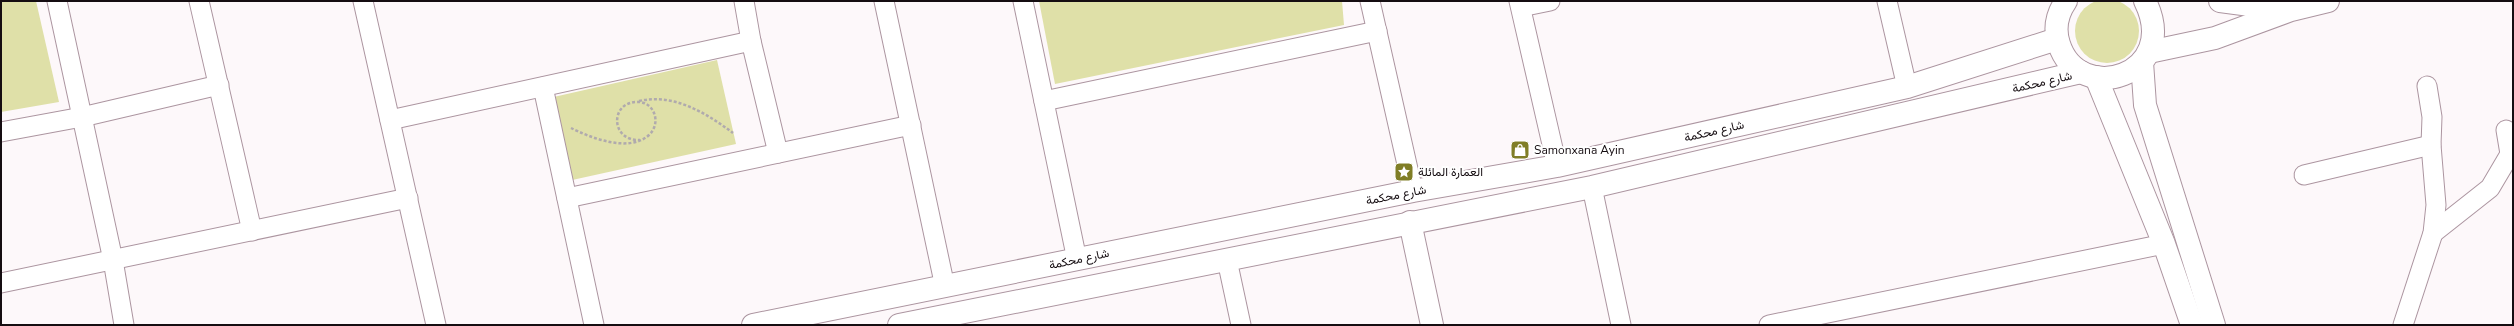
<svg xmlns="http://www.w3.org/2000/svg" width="2514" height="326" viewBox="0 0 2514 326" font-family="'Nunito Sans',Vazirmatn,sans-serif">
	<rect width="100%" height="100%" fill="#fdf8fa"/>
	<g fill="#dfe0a8">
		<circle cx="2107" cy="31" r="32"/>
		<path d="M1,1H36L59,102L1,112Z"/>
		<path d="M1039,1H1342L1344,25L1055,84Z"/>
		<path d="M717,60L736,144L554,184L536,101Z"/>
	</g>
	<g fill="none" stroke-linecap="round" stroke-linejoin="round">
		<defs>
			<g id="street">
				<path d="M57,1L113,260L124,325"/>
				<path d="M199,1L252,231"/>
				<path d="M363,1L436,325"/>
				<path d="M744,1L751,41L778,153"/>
				<path d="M884,1L945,287"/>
				<path d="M1023,1L1077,260"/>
				<path d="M1370,1L1413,191"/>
				<path d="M1519,1L1557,166"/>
				<path d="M1887,1L1907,87"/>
				<path d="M1521,7L1550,1"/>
				<path d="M543,87L594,325"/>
				<path d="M1044,101L1377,31"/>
				<path d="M390,120L751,41"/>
				<path d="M1,132L82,117L219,85"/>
				<path d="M2304,175L2431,145"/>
				<path d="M1592,187L1621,325"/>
				<path d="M567,198L911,125"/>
				<path d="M2433,233L2490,188L2510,154L2506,130"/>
				<path d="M1227,260L1241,325"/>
				<path d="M1,283L408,198"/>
				<path d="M1769,325L2164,244"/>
				<path d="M2403,325L2433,233L2436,205L2431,145L2432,117L2427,86"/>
			</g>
			<g id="secondary">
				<path d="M2066,1C2057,14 2054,29 2059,44C2079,107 2182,76 2145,1"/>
				<path d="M2220,1L2288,10"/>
				<path d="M2149,52L2215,38L2291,10L2328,1"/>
				<path d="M2142,62L2145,105L2214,325"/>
				<path d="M2096,77L2164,244L2192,325"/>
				<path d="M1410,222L1432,325"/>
				<path d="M753,325L1413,191L1557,166L1907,87L2057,39"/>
				<path d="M899,325L1592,187L2081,72"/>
			</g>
		</defs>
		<use href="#street" stroke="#ac95a0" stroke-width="21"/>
		<use href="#secondary" stroke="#ac95a0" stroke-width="24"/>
		<g stroke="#b0aaad" stroke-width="2.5" stroke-dasharray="3 2" stroke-linecap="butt">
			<path d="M639,101C674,93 706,113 733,133"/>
			<path d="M571,128C591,138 629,153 649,135C662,123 654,101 637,102C610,102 610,141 640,140"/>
		</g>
		<use href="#street" stroke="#fff" stroke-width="19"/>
		<use href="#secondary" stroke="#fff" stroke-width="22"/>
	</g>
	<defs>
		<symbol id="shop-square" viewBox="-11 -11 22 22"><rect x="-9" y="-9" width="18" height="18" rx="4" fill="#807e26" stroke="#fff"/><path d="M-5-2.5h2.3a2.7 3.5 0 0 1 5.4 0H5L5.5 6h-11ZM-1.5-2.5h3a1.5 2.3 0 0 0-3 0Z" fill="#fff"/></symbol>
		<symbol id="sight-square" viewBox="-11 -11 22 22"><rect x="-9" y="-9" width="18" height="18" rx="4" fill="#807e26" stroke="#fff"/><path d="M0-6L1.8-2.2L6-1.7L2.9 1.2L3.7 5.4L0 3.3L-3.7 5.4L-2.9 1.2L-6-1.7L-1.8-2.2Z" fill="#fff"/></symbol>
	</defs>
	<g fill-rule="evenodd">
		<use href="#shop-square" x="1509" y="139" width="22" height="22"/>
		<use href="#sight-square" x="1393" y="161" width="22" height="22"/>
	</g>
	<g text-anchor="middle" stroke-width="4" stroke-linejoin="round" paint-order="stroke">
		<g font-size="12" fill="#150d11" stroke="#fff">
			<text transform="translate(2042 82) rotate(-13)" y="4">شارع محكمة</text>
			<text transform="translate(1714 131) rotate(-13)" y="4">شارع محكمة</text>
			<text transform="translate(1396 195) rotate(-11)" y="4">شارع محكمة</text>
			<text transform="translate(1079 259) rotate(-12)" y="4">شارع محكمة</text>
		</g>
		<g font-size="12" fill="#150d11" stroke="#fff" text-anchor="start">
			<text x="1534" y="154">Samonxana Ayin</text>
			<text x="1418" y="176">العمارة المائلة</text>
		</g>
	</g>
	<rect width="2514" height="326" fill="none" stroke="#150d11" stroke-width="4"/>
</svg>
